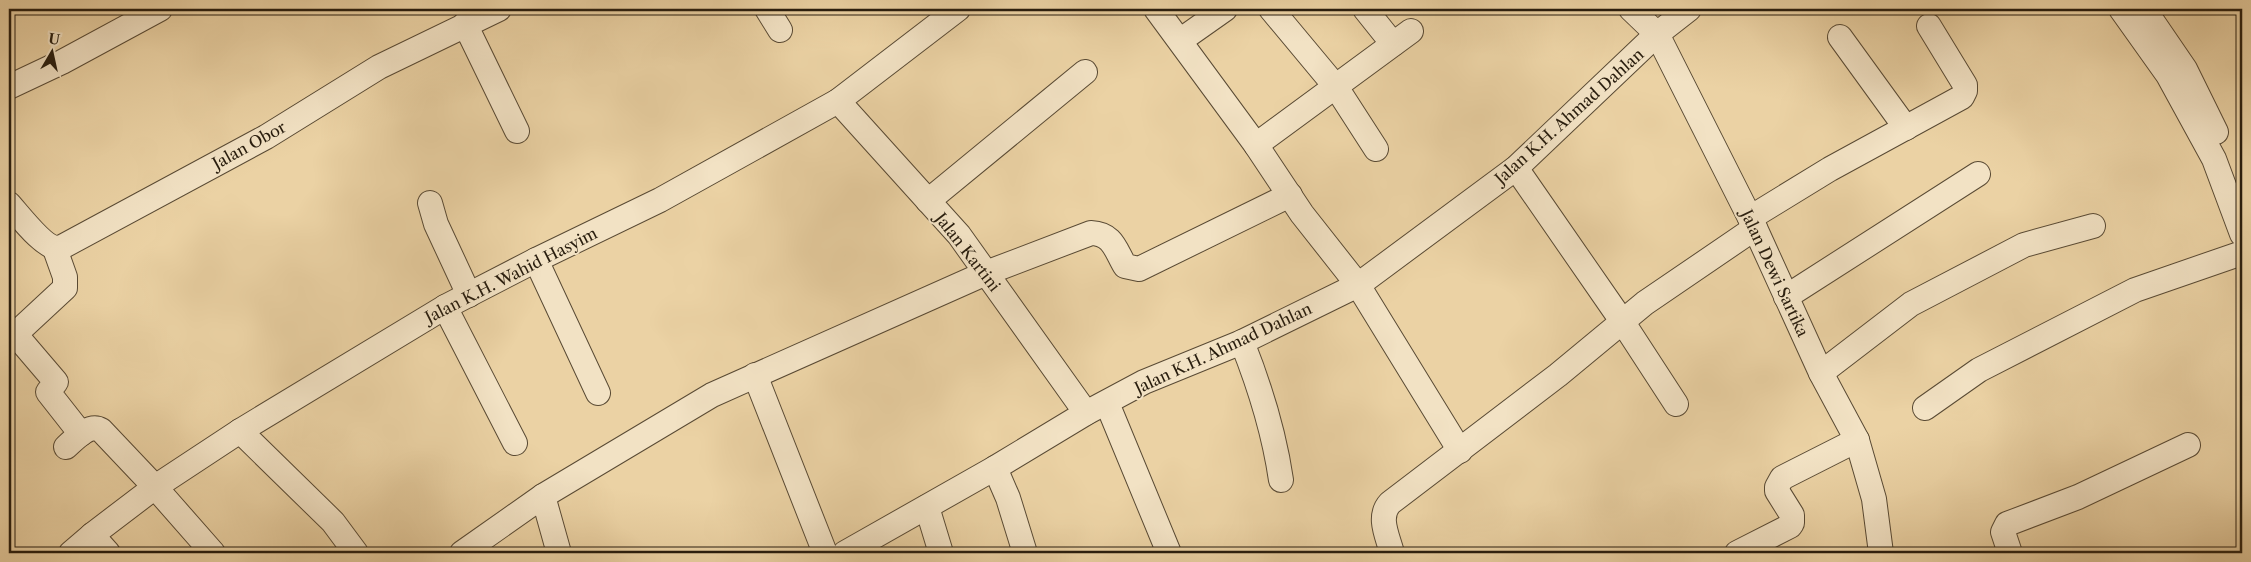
<svg xmlns="http://www.w3.org/2000/svg" width="2251" height="562" viewBox="0 0 2251 562" font-family="'Libre Caslon Text',serif">
	<rect width="100%" height="100%" fill="#ebd2a4"/>
	<filter id="stains"><feTurbulence type="fractalNoise" baseFrequency=".004" numOctaves="4"/><feColorMatrix values="0 0 0 0 .2 0 0 0 0 .09 0 0 0 0 .02 0 0 0 .5 -.17"/></filter>
	<radialGradient id="worn" r=".72"><stop offset=".6" stop-color="#630" stop-opacity="0"/><stop offset="1" stop-color="#630" stop-opacity=".3"/></radialGradient>
	<g fill="none" stroke-linecap="round" stroke-linejoin="round">
		<defs>
			<g id="minor">
				<path d="M767,9L780,30"/>
				<path d="M1156,9L1256,145L1302,214L1358,285L1460,451"/>
				<path d="M1271,9L1336,87L1376,149"/>
				<path d="M1365,9L1393,44"/>
				<path d="M1631,9L1657,34L1755,228L1821,373L1857,440L1874,499L1881,553"/>
				<path d="M2121,9L2168,75L2214,159L2242,234"/>
				<path d="M2144,9L2185,69L2216,132"/>
				<path d="M465,24L517,131"/>
				<path d="M1840,37L1906,128"/>
				<path d="M1181,40L1225,9"/>
				<path d="M9,87L62,62L160,9"/>
				<path d="M838,101L959,235L1086,413"/>
				<path d="M1256,145L1411,31"/>
				<path d="M1516,168L1622,321L1676,404"/>
				<path d="M928,201L1085,72"/>
				<path d="M430,203L436,224L469,295"/>
				<path d="M9,204C19,215 45,250 60,248L266,137L379,67L499,9"/>
				<path d="M1750,218L1830,169L1962,97L1965,91V85L1929,26"/>
				<path d="M536,260L598,393"/>
				<path d="M1786,297L1978,174"/>
				<path d="M445,307L515,443"/>
				<path d="M15,334L56,382L48,392L81,434"/>
				<path d="M9,340L65,288V277L55,249"/>
				<path d="M1242,342C1260,387 1274,432 1281,480"/>
				<path d="M1821,373L1911,304L2024,245L2093,226"/>
				<path d="M755,375L825,553"/>
				<path d="M1107,403L1169,553"/>
				<path d="M1925,408L1979,370L2135,290L2242,253"/>
				<path d="M240,431L333,522L356,553"/>
				<path d="M66,447C74,440 89,423 101,430L155,487L213,553"/>
				<path d="M995,468L1008,498L1025,553"/>
				<path d="M543,496L559,553"/>
				<path d="M927,507L941,553"/>
				<path d="M92,535L108,553"/>
				<path d="M71,553L92,535L155,487L240,431L445,307L536,260L660,200L838,101L958,9"/>
				<path d="M462,553L543,496L712,395L986,273L1091,233C1113,234 1115,249 1125,266L1139,269L1290,195"/>
				<path d="M845,553L995,468L1086,413L1144,382L1242,342L1358,285L1516,168L1657,34L1689,9"/>
				<path d="M1392,553C1388,537 1377,517 1390,503L1558,375L1645,303L1755,228"/>
				<path d="M1737,553L1790,526L1792,523V515L1777,491V487L1782,478L1857,440"/>
				<path d="M2010,553L2003,532L2007,524L2078,497L2188,445"/>
			</g>
		</defs>
		<use href="#minor" stroke="#594a34" stroke-width="26"/>
		<use href="#minor" stroke="#f2e2c4" stroke-width="24"/>
	</g>
	<g text-anchor="middle" stroke-width="4" stroke-linejoin="round" paint-order="stroke">
		<g font-size="16" fill="#281d0e" stroke="#f2e2c4">
			<text transform="translate(1569 116) rotate(-42)" y="6">Jalan K.H. Ahmad Dahlan</text>
			<text transform="translate(249 145) rotate(-29)" y="6">Jalan Obor</text>
			<text transform="translate(968 252) rotate(52)" y="6">Jalan Kartini</text>
			<text transform="translate(1775 273) rotate(65)" y="6">Jalan Dewi Sartika</text>
			<text transform="translate(511 275) rotate(-27)" y="6">Jalan K.H. Wahid Hasyim</text>
			<text transform="translate(1223 348) rotate(-25)" y="6">Jalan K.H. Ahmad Dahlan</text>
		</g>
	</g>
	<rect width="2251" height="562" fill="none" stroke="#ebd2a4" stroke-width="30"/>
	<rect x="10" y="10" width="2231" height="542" fill="none" stroke="#281d0e" stroke-width="2.5"/>
	<rect x="15" y="15" width="2221" height="532" fill="none" stroke="#281d0e"/>
	<g transform="translate(52 52) rotate(9)" stroke="#f2e2c4" stroke-width="4" paint-order="stroke">
	<path d="M0-4L9 19L0 12L-9 19Z" fill="#281d0e"/>
	<text y="-8" font-size="14" font-weight="bold" text-anchor="middle" fill="#281d0e">U</text>
	</g>
	<rect width="100%" height="100%" filter="url(#stains)"/>
	<rect width="100%" height="100%" fill="url(#worn)"/>
</svg>
